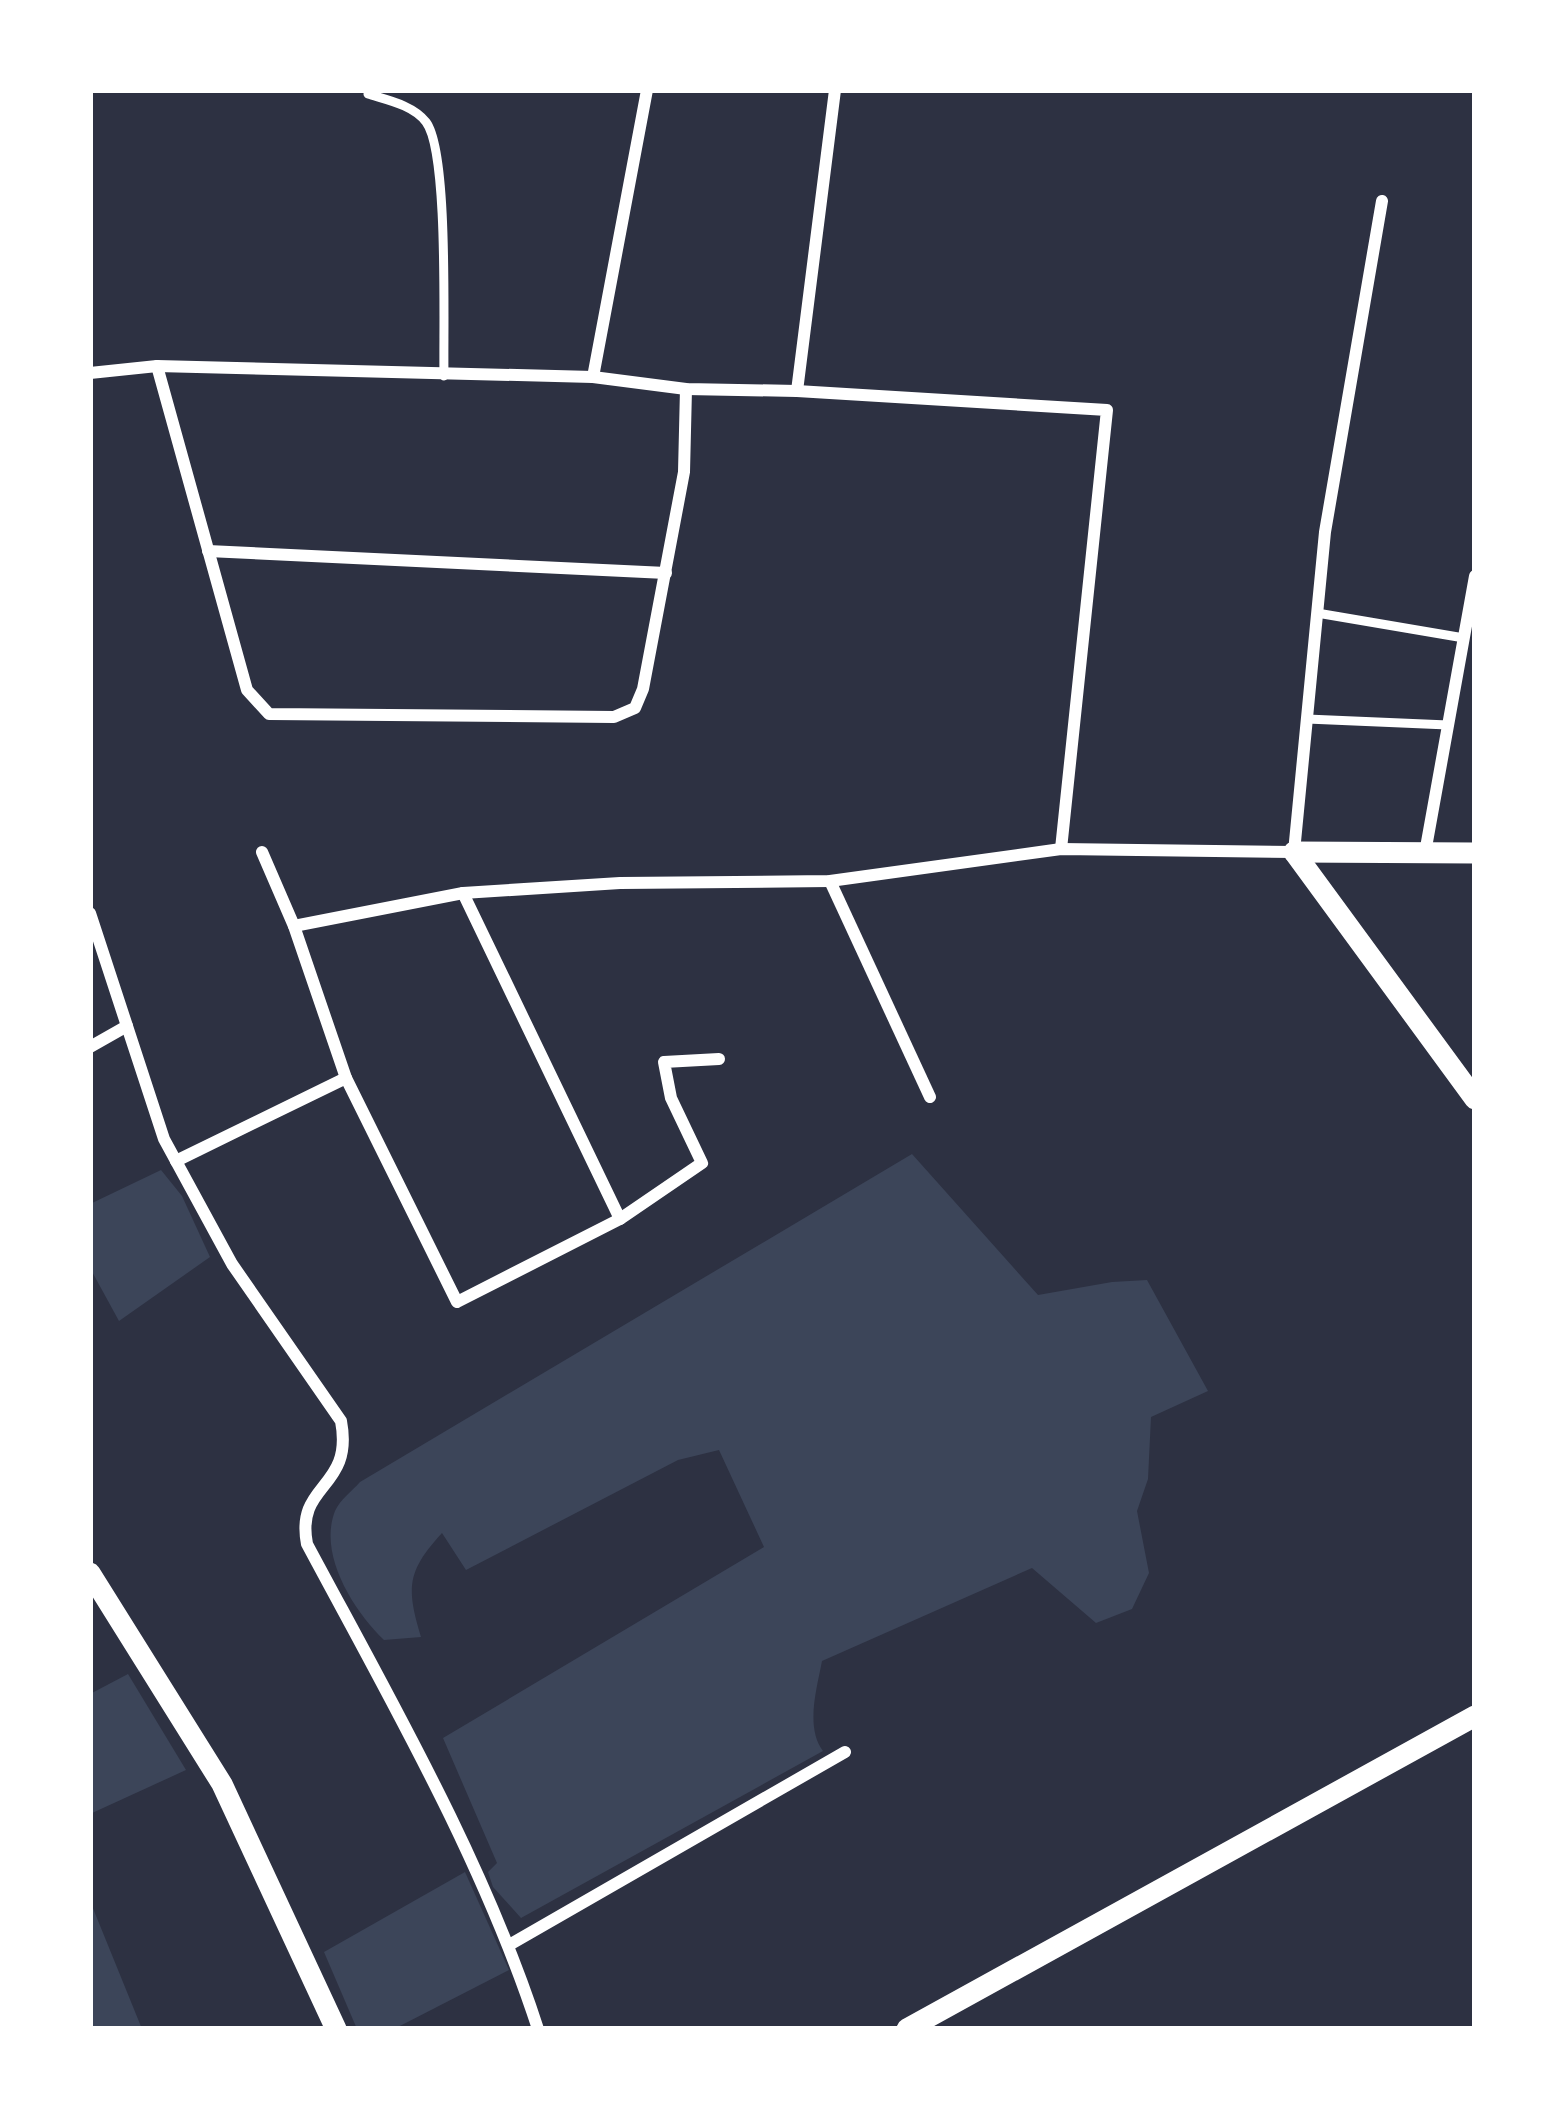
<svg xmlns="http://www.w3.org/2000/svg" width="1565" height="2119" viewBox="0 0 1565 2119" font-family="Merriweather,serif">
	<rect width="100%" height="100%" fill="#2d3142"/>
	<g fill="#3c4559">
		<path d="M912,1154L1038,1295L1112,1282L1147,1280L1208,1391L1151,1417L1148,1479L1137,1511L1149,1573L1132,1609L1096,1623L1032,1568L822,1661C817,1688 805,1727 823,1751L521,1918L493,1887L488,1872L497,1863L443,1738L764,1547L719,1450L678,1460L466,1570L442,1533C407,1571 406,1588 421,1637L384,1640C353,1610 318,1554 335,1511C340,1500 352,1491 360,1482Z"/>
		<path d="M161,1170L182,1196L210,1257L119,1321L90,1268V1204Z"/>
		<path d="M128,1674L186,1770L90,1814V1694Z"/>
		<path d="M465,1872L509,1970L394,2029H357L324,1952Z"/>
		<path d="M90,1901L142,2029H90Z"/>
	</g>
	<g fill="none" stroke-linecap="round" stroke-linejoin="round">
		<g stroke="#fff" stroke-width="9">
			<path d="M368,94C387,100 413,105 426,122C449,152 443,329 444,376"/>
			<path d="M1317,613L1464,638"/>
			<path d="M1307,719L1448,725"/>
		</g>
		<g stroke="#fff" stroke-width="12">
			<path d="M157,366L247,690L269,714L614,717L635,708L643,689L684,472L686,389"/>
			<path d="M90,373L157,366L593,377L686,389L797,391L1107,410L1061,849"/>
			<path d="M593,377L647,90"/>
			<path d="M797,391L835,90"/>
			<path d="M208,551L666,573"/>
			<path d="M262,852L294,926L346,1078L457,1302L620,1219L463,893"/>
			<path d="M1425,853L1475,576"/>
			<path d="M830,881L930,1097"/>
			<path d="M90,913L164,1139L232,1264L341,1421C354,1490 295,1482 307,1544C391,1701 483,1860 538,2029"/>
			<path d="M294,926L463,893L620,883L830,881L1061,849L1294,852L1325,532L1382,201"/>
			<path d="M90,1047L127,1026"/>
			<path d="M176,1161L346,1078"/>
			<path d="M620,1219L702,1163L671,1098L664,1062L719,1059"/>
			<path d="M509,1945L845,1752"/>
		</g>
		<g stroke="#fff" stroke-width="21">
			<path d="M1294,852L1475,1099"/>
			<path d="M1294,852L1475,853"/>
			<path d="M90,1573L222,1784L336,2029"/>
			<path d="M907,2029L1475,1716"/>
		</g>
	</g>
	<rect width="1565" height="2119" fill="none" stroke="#ffffff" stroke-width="186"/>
</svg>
